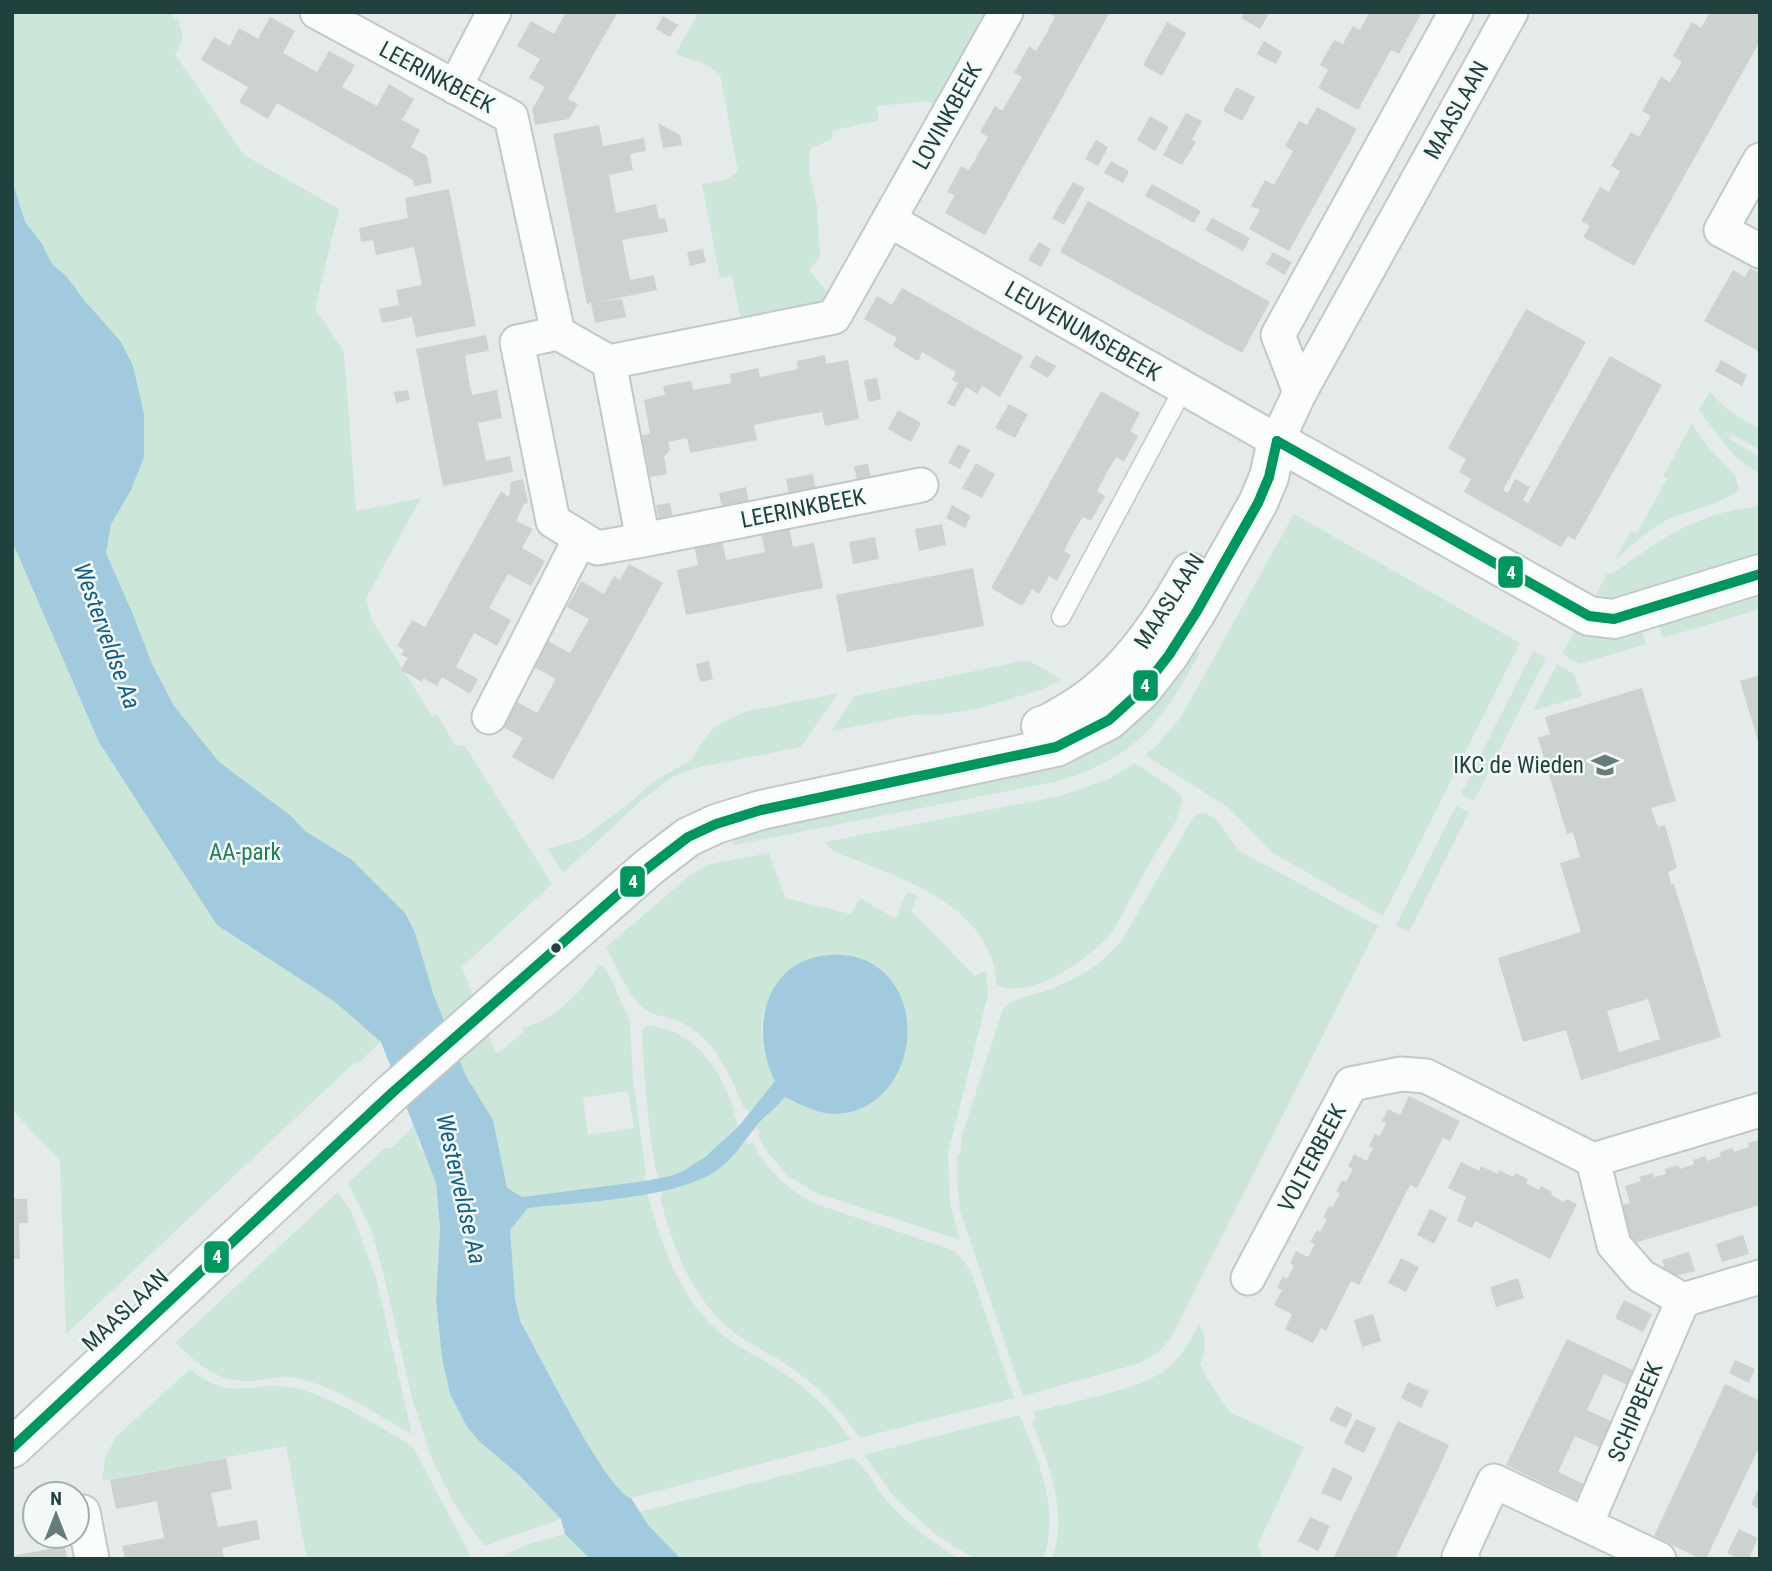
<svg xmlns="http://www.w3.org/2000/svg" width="1772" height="1571" viewBox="0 0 1772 1571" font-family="'Roboto Condensed',sans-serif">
	<rect width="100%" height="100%" fill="#e5ebea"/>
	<g fill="#cce6d9" fill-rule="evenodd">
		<path d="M12,12H173L175,19L178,18L183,38L175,54L244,155L339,209L315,308L344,352L356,511L421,498L366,598L372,620L432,716L437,714L455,745L465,746L552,884L462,967L494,1050L498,1053L524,1032L522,1028C554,1021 581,992 599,966L606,968L630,1021L633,1078L646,1175L643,1176L645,1181L521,1197L506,1188L493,1120L466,1076L433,994L357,1064L354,1063L66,1334L60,1161L12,1110ZM628,1091L634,1128L588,1135L583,1098Z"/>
		<path d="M699,12H988L936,105L926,101L876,106L879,120L832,131V139L810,149L809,171L817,206L820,257L809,270L830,295L821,304L741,321L732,276L720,278L702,184L725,180L738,172L720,74L703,63L675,54Z"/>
		<path d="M1710,391C1722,409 1741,418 1760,429V450L1732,434L1729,439L1760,457V474L1735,457L1699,410Z"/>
		<path d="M1692,424L1710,449L1735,475L1739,489C1727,503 1682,512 1663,522C1645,532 1630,547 1615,560L1631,531L1637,533L1667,479L1663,476Z"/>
		<path d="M1760,506V558L1613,603L1592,601L1607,574H1612C1663,538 1695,513 1760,506Z"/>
		<path d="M1294,514L1520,643L1383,916L1273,853L1229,808L1145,755L1157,745L1181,717Z"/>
		<path d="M1760,593V609L1663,638L1659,624Z"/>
		<path d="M1576,629C1602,640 1614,636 1641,629L1646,644L1580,664L1562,654Z"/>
		<path d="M1193,649L1200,653C1160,724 1137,758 1054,782L734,845L732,837L792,819L1064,763L1085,755L1124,731Z"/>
		<path d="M1533,651L1546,658L1474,801L1461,794Z"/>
		<path d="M1028,660L1061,679L1046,688L981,708L946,714L912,715L831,731L855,696Z"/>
		<path d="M1557,664L1574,674L1582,696L1533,711Z"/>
		<path d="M838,693L801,747L709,765L689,770L673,777L644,798L563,873L548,849L581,839L626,806L653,782L691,760L705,738L715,727L730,719L745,712Z"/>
		<path d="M1135,763L1180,793L1182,802L1176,821L1149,864L1112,933C1090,957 1031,1002 997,985C993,916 923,886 867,864C852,858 834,855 825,842L1059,796L1109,779Z"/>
		<path d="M1456,806L1469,812L1409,932L1396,925Z"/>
		<path d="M1204,813C1224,819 1227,842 1243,853L1378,926L1171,1338L1157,1353L1140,1363L1023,1396L961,1214L957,1188V1154L960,1155L962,1135L1003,1009C1014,997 1033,995 1049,990C1078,978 1102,965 1122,940L1194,816Z"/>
		<path d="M769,853L785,898L851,914L860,898L896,919L907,892L917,896L911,911L975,976L986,970L988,995L948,1153L950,1203L960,1240L816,1193L788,1176L765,1149L758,1135L760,1133L756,1126L785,1097C800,1105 818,1114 835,1114C913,1112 935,994 867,961C850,953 827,953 810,959C796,963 790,971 782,982C777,989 770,996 767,1003C756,1027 763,1059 776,1080L750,1114L746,1108H744C730,1075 715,1039 682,1023C669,1016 653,1017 642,1007C626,992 617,966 606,947L688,877L707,865Z"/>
		<path d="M647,1025C697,1031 720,1068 735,1113L733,1114L739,1126C714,1148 693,1173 659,1178L658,1173H656C648,1125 644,1078 642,1030Z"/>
		<path d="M414,1126L420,1148L428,1159L436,1183L440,1228L436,1300L442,1358L450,1394L467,1427L481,1443L520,1476L561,1519L484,1546L455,1505L431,1457L412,1398L384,1276L371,1229L348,1183L386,1147L391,1148Z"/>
		<path d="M747,1140L749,1144L752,1142C768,1171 786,1189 816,1204L950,1249L959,1255L971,1271L1014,1398L860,1438C839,1408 816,1383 784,1363C765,1350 742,1341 725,1325C688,1290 673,1246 660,1197L662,1196L661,1190L688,1183L722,1166Z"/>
		<path d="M338,1192L351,1211L376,1278L412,1434C375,1414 338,1387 296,1378C282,1375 268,1380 254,1381C216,1383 202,1366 175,1343Z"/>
		<path d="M647,1193C661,1243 680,1302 724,1336C739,1348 758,1356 774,1367C805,1386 831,1410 851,1440L631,1498C606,1492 539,1352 521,1323L515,1299L509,1230L528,1208Z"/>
		<path d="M1199,1324C1207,1338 1206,1350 1200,1364L1207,1379L1230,1412L1304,1447L1258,1544L1263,1559H1051C1070,1519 1048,1458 1031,1422L1035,1420L1034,1412C1069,1402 1142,1390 1168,1368C1182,1356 1191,1340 1199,1324Z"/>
		<path d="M190,1369C234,1406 256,1377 299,1389C336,1399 372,1423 406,1442L414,1449L420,1460L470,1555L466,1559H307L286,1446L102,1481L105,1458L116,1437Z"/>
		<path d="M1019,1415C1038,1457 1061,1513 1043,1559H976L955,1547L934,1533L895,1498L864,1455Z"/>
		<path d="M853,1458C868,1469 875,1487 887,1501C907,1525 933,1542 959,1559H681L648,1525L639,1512Z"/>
		<path d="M565,1534L590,1559H497L525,1545Z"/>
	</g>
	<path fill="#a1cade" d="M12,180L25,222L41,242L52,264L67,277L84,300L121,342L133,366L144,414V457L131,490L111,524L106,553L134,617L152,664L174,706L219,762L290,815L305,831L352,860L405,913L415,933L433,993L466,1076L493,1120L507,1188L522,1197L645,1181L670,1176L683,1171L705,1157L739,1126L775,1081C753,1039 759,977 809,959C827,953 850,953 867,961C935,994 913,1112 835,1114C818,1114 801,1105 785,1097C777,1107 767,1114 758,1124C746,1138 736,1156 720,1168C679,1199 580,1202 528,1208L510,1230L515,1299L521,1323C539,1353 606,1491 631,1498L648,1525L681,1559H590L565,1534L561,1519L520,1476L481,1443L467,1427L450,1394L442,1358L436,1300L440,1228L436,1183L381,1042L334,1001L217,925L99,742L12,541Z"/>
	<g fill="#ccd2d0" fill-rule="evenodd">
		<path d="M566,12H618L568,99L578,104L569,119L535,125L532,109L545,87L529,78L540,59L517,46L531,21L554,34Z"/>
		<path d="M1047,12H1110L985,235L945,213L955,195L947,192L961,166L969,170L988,137L980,132L995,106L1002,111L1022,77L1014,73L1029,46L1036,51L1046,34L1055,17Z"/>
		<path d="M1245,12H1270L1260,29L1241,18Z"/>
		<path d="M1363,12H1422L1399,54L1391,50L1358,110L1318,88L1328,70L1320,65L1334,40L1343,44L1353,26L1360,30L1368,15Z"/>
		<path d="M1710,12H1760V41L1634,266L1583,237L1590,226L1581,221L1600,187L1609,192L1620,171L1611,166L1631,132L1639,137L1651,116L1642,111L1661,77L1670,82L1682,62L1673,56L1692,22L1701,28Z"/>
		<path d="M663,16L678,25L670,37L656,29Z"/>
		<path d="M270,17L295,31L283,53L317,72L329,51L355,65L342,87L377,106L389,84L414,99L402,120L420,130L411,147L427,156L432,183L414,186L413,180L277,103L268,119L239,102L248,87L201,60L214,37L230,46L239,28L258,39Z"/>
		<path d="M1167,22L1186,33L1162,76L1143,65Z"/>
		<path d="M1264,41L1282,52L1276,64L1257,54Z"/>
		<path d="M1236,87L1255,97L1242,121L1223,111Z"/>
		<path d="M1317,107L1357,129L1289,251L1249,229L1260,210L1251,206L1265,180L1274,185L1293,151L1285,146L1299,121L1307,125Z"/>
		<path d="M1186,113L1202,121L1192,140L1196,142L1182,165L1163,155Z"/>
		<path d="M1150,116L1169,127L1155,151L1137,140Z"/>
		<path d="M658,123L680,135L682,145L663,148Z"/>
		<path d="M599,125L603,146L644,138L646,151L630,154L633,170L609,175L616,213L656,204L659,219L665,218L668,232L622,240L630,280L654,275L657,290L599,302L622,299L626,317L595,323L591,303L587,304L553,134Z"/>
		<path d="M1096,140L1108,147L1098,166L1085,159Z"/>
		<path d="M1111,161L1129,171L1123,183L1104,173Z"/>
		<path d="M1073,182L1085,188L1064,225L1052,218Z"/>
		<path d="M1152,184L1201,211L1194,223L1145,196Z"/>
		<path d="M449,189L476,326L416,337L412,317L382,323L379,309L399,305L396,290L422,285L414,247L376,255L373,240L361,242L359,228L408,218L405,198Z"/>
		<path d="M1088,201L1270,302L1242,353L1060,252Z"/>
		<path d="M1212,218L1250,238L1243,251L1205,230Z"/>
		<path d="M1039,242L1051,249L1041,267L1028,260Z"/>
		<path d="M703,249L706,262L690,266L687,252Z"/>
		<path d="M1273,252L1292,262L1285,275L1266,264Z"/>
		<path d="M1750,268L1760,273V352L1704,321L1733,270L1745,277Z"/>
		<path d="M902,288L1023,356L1000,397L982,386L977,394L966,387L954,407L947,403L958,383L952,380L956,372L922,352L918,361L906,354L893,346L897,338L864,319L877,296L892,305Z"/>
		<path d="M1526,309L1586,342L1503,490L1508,493L1515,479L1530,487L1523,500L1528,503L1610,356L1662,385L1575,540L1568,536L1561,547L1464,492L1471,479L1459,472L1466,459L1448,448Z"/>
		<path d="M486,335L489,351L465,355L468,375L472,395L497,390L502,418L478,423L486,461L510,456L513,472L443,486L416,349Z"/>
		<path d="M825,355L826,364L848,360L859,419L825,426L822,412L788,418L754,425L757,440L690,453L687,438L668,442L670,450L664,457L667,474L650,477L642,435L650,434L644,400L665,395L663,386L691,381L693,390L731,383L730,374L758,368L760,377L798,369L797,361Z"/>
		<path d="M1036,355L1056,366L1048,378L1029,367Z"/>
		<path d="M1721,360L1747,375L1742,386L1715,371Z"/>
		<path d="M877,378L881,399L868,402L864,380Z"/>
		<path d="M408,390L410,400L396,403L394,392Z"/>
		<path d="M1101,391L1140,413L1130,431L1138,436L1124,462L1116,457L1106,474L1097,491L1105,496L1091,521L1083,517L1073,533L1064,551L1071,555L1057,581L1049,576L1039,594L1032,589L1022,606L991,588Z"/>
		<path d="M1009,404L1028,414L1015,438L995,428Z"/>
		<path d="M898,410L921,423L911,442L888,429Z"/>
		<path d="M958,444L970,450L960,469L948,463Z"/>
		<path d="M976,463L995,474L982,498L962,488Z"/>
		<path d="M868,464L872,485L858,488L854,466Z"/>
		<path d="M813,474L817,496L790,501L786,479Z"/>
		<path d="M523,479L528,503L524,504L516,521L533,529L522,548L545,561L531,586L508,574L489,608L511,620L497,646L474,633L456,667L478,679L470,694L442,677L437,686L423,678L422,682L401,670L408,658L401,655L404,650L397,646L412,620L425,627L501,491L509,497L511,482Z"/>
		<path d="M746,487L750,509L723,514L719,493Z"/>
		<path d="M670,503L674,524L660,527L656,505Z"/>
		<path d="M952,505L971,516L965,528L946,518Z"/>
		<path d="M788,522L793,547L814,543L823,588L686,615L677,570L698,565L693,541L721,535L726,560L765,552L760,527Z"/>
		<path d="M942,524L946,545L919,551L915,529Z"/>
		<path d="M875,537L879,559L853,564L849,542Z"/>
		<path d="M629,564L663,583L553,780L512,757L523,738L501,726L515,701L537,713L556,679L534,667L548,641L570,653L589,619L567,607L581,581L604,594L614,576L620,580Z"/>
		<path d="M973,568L984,626L847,652L836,595Z"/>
		<path d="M709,661L713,679L700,682L696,664Z"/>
		<path d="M1760,675V744H1759L1740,681Z"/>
		<path d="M1642,688L1676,801L1651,808L1658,827L1665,825L1677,868L1668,872L1671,884H1674L1721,1037L1581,1080L1566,1030L1523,1042L1498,958L1581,932L1560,863L1580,857L1573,832L1567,834L1538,738L1550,734L1545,717ZM1648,999L1660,1039L1619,1052L1607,1011Z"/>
		<path d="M1409,1096L1460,1121L1450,1141L1443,1138L1417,1188L1410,1185L1359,1285L1351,1281L1326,1331L1321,1328L1313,1343L1285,1329L1292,1314L1274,1305L1282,1290L1277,1288L1283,1276L1287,1279L1294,1266L1290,1263L1296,1251L1308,1257L1315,1244L1310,1242L1317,1230L1320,1232L1327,1219L1323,1218L1329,1206L1333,1207L1340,1193L1336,1192L1342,1180L1346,1182L1353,1169L1348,1166L1354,1154L1367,1161L1373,1148L1369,1146L1375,1134L1380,1136L1386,1123L1382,1121L1388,1109L1400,1115Z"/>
		<path d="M1759,1140L1760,1205L1628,1245L1616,1207L1630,1203L1625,1186L1641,1181L1639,1177L1653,1173L1654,1177L1666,1174L1665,1169L1678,1165L1680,1169L1694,1164L1693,1160L1705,1156L1707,1161L1721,1156L1720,1152L1732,1148L1734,1152L1749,1147L1748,1143Z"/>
		<path d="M1461,1162L1479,1171L1481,1166L1498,1174L1499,1170L1513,1177L1515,1173L1528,1179L1526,1183L1539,1190L1541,1186L1552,1192L1551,1195L1564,1202L1566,1199L1577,1204L1550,1259L1475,1221L1472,1228L1457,1221L1466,1197L1448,1188Z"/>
		<path d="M12,1199H27L28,1223H19L20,1259H12Z"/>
		<path d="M1430,1209L1447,1218L1434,1244L1417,1235Z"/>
		<path d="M1743,1235L1749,1254L1722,1262L1716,1244Z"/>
		<path d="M1689,1252L1695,1271L1667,1278L1662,1260Z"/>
		<path d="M1401,1258L1419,1267L1406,1292L1388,1283Z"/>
		<path d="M1518,1278L1524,1298L1496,1307L1490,1287Z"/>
		<path d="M1624,1300L1652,1314L1643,1332L1615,1318Z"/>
		<path d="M1373,1314L1381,1341L1362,1347L1354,1320Z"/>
		<path d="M1567,1339L1637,1372L1631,1387L1604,1374L1587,1410L1613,1422L1601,1448L1575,1436L1558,1472L1584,1484L1576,1499L1506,1465Z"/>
		<path d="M1735,1360L1755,1369L1749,1383L1729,1373Z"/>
		<path d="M1408,1382L1429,1391L1421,1408L1401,1398Z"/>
		<path d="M1725,1384L1760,1401V1445L1706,1559H1701L1654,1536Z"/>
		<path d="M1336,1406L1353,1414L1346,1428L1329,1420Z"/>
		<path d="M1356,1419L1376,1428L1364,1453L1344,1443Z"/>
		<path d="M1398,1421L1449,1445L1437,1472L1395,1559H1333Z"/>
		<path d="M226,1458L232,1489L211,1493L218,1527L257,1520L260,1539L222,1548L224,1559H125L122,1546L164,1538L157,1501L116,1509L110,1480Z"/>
		<path d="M1333,1467L1353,1477L1341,1501L1321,1493Z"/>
		<path d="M1760,1485V1509L1751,1505Z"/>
		<path d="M1310,1517L1330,1526L1318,1551L1298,1541Z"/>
		<path d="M1739,1529L1758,1538L1749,1559H1739L1727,1553Z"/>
		<path d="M65,1546L67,1559H12V1556Z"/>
	</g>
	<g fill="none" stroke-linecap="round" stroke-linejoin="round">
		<defs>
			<path id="service" d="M1061,617L1183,389"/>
			<g id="minor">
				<path d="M317,12L511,117L558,333"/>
				<path d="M455,87L494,12"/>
				<path d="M1760,160L1721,230L1760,251"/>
				<path d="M889,220L1277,441L1300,392L1511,12"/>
				<path d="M609,362L834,317L1006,12"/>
				<path d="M1300,392L1278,335L1456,12"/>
				<path d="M643,540L597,548L553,521L517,342L558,333L609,362L643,540L921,485"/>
				<path d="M489,717L580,539"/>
				<path d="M1593,1160L1614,1245L1641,1276L1683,1300"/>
				<path d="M1248,1278L1351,1084L1401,1074L1426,1076L1593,1160L1760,1110"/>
				<path d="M1683,1300L1760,1277"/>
				<path d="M83,1512L92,1559"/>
				<path d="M1586,1524L1683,1300"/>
				<path d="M1463,1559L1459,1557L1494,1481L1659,1559"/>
			</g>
			<g id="tertiary">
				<path d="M1277,441L1589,616L1614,619L1760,574"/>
				<path d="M1041,726C1049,724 1057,719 1065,714C1121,683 1159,627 1190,572"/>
				<path d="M12,1448L393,1092L649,867L688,837L716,824L761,810L1056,747L1109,720L1141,691L1169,655L1197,611L1258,503L1269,477L1277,441"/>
			</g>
		</defs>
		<use href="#service" stroke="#c2c8c7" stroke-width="21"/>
		<use href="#minor" stroke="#c2c8c7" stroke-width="37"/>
		<use href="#tertiary" stroke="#c2c8c7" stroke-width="42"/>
		<use href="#service" stroke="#fbfcfc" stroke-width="18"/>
		<use href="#minor" stroke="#fbfcfc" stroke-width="33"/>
		<use href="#tertiary" stroke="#fbfcfc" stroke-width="38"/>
		<defs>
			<g id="bus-1">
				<path d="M1277,441L1589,616L1614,619L1760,574"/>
				<path d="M12,1448L393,1092L649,867L688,837L716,824L761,810L1056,747L1109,720L1141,691L1169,655L1197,611L1258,503L1269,477L1277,441"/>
			</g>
		</defs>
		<use href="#bus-1" stroke="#f3faf8" stroke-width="16"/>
		<use href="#bus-1" stroke="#00965e" stroke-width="10"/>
	</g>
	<defs>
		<symbol id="school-bare" viewBox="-9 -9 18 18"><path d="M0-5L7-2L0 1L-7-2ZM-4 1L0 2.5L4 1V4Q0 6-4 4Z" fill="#657c7a" stroke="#f3faf8" stroke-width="2.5" paint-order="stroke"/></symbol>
	</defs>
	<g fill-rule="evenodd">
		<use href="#school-bare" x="1586" y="746" width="38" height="38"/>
	</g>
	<circle fill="#20413e" stroke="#f3faf8" stroke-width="2.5" cx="556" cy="948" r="6"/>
	<g text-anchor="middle" stroke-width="5" stroke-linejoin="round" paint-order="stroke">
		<g font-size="23" fill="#20413e" stroke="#f3faf8">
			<text transform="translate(437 77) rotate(28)" y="8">LEERINKBEEK</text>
			<text transform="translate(1456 110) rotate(-61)" y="8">MAASLAAN</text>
			<text transform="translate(947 116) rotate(-61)" y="8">LOVINKBEEK</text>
			<text transform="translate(1083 331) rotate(30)" y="8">LEUVENUMSEBEEK</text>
			<text transform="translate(803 508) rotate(-11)" y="8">LEERINKBEEK</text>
			<text transform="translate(1169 601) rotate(-57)" y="8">MAASLAAN</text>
			<text transform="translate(1312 1158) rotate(-62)" y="8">VOLTERBEEK</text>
			<text transform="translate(125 1310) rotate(-43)" y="8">MAASLAAN</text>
			<text transform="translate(1635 1412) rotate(-67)" y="8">SCHIPBEEK</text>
		</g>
		<g font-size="23" fill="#20413e" stroke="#f3faf8" text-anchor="end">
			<text x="1584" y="773">IKC de Wieden</text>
		</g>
		<g font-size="23" fill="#257c57" stroke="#f3faf8">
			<text x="245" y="860">AA-park</text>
		</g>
		<g font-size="24" font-style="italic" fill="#135c84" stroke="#f3faf8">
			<text transform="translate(107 636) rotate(70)" y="8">Westerveldse Aa</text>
			<text transform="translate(461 1189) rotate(77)" y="8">Westerveldse Aa</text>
		</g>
	</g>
	<g stroke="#f3faf8" stroke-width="2.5">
		<rect x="1497" y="555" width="27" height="34" rx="7" fill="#00965e"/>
		<rect x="1132" y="669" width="27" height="33" rx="7" fill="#00965e"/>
		<rect x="619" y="865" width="27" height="33" rx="7" fill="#00965e"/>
		<rect x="203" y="1240" width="27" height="34" rx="7" fill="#00965e"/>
	</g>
	<g font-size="19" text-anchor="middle" font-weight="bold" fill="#fff">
		<text x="1511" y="579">4</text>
		<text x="1145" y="692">4</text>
		<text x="633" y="888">4</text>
		<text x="217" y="1263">4</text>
	</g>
	<rect width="1772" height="1571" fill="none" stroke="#20413e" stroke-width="28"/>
	<g transform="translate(56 1515)"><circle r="33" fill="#f3faf8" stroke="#9fb0ae" stroke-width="2"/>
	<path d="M0-5L12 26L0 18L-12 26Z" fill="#657c7a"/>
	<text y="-10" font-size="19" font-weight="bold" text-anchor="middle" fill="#20413e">N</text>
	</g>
</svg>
